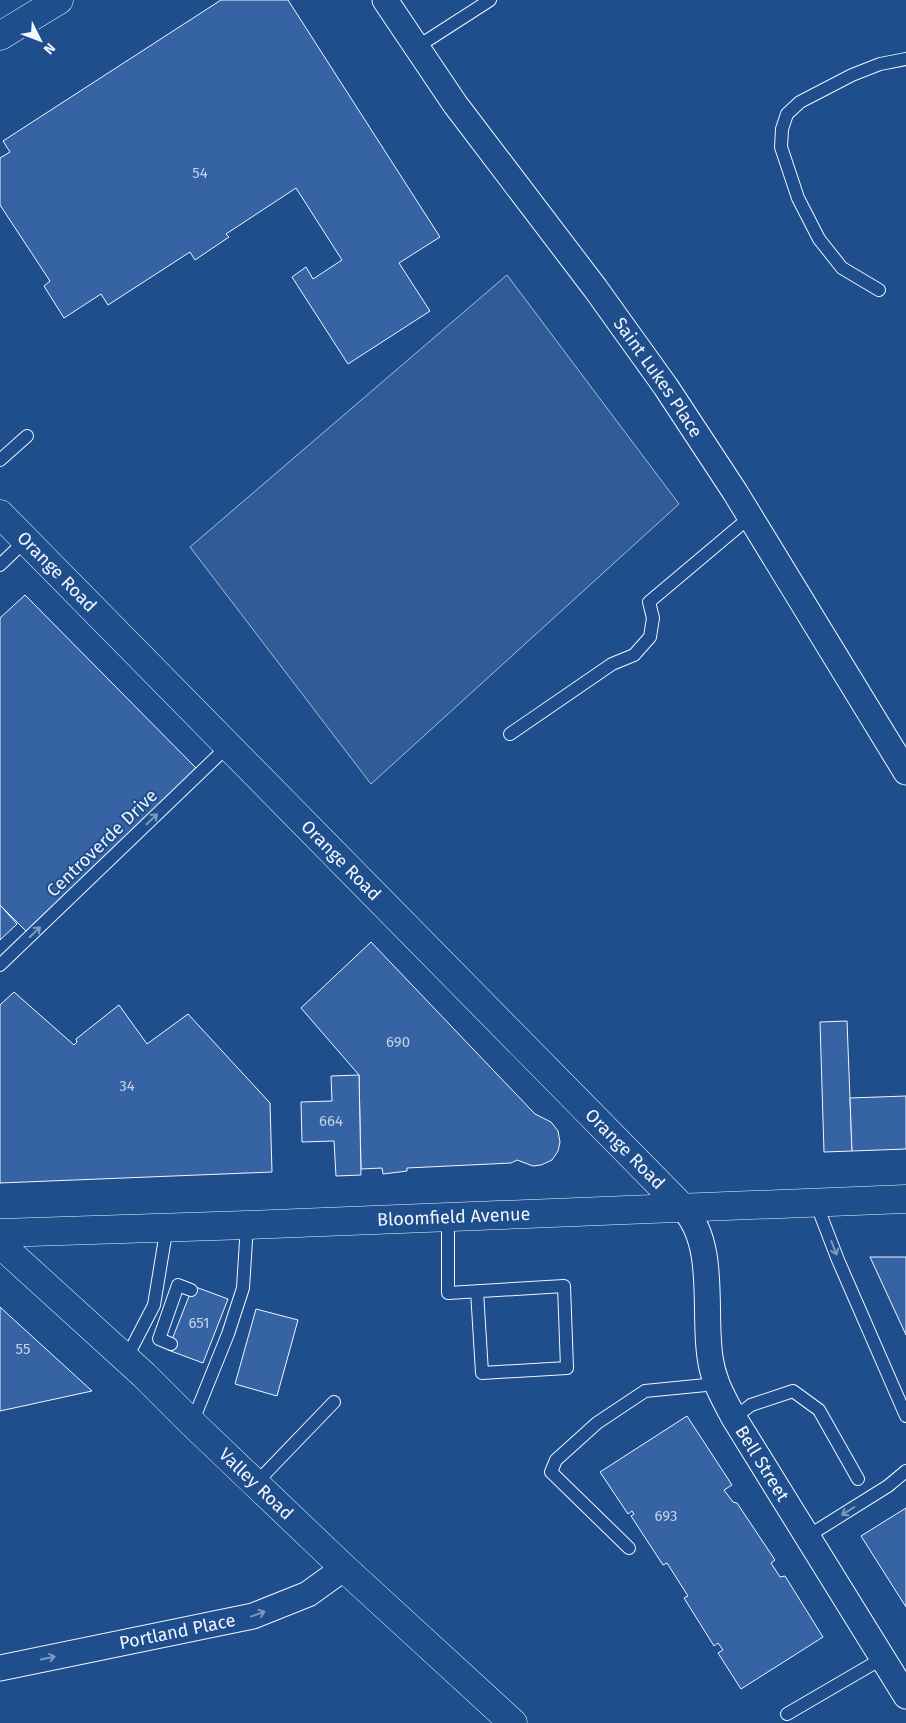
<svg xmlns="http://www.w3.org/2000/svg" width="906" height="1723" viewBox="0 0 906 1723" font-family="'Fira Sans',sans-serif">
	<rect width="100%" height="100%" fill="#1f4e8c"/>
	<path fill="#305b95" stroke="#a8bbd7" d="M507,275L679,504L371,784L190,547Z"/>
	<g fill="#3563a3" stroke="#f2f6ff">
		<path d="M221,0H288L440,237L399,263L430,311L348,364L292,277L306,267L313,279L342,260L296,188L226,234L229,237L195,260L190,252L108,305L101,294L64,318L44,286L50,281L0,205V158L10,152L3,141Z"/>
		<path d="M25,595L197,769L28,933L0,905V618Z"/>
		<path d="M0,905L17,924L0,940Z"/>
		<path d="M371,942L535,1114L551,1122L558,1131L560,1142L558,1151L552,1160L541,1165L533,1166L517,1160L511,1163L407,1168V1171L383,1174L382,1168L361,1169L359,1075L301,1008Z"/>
		<path d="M14,992L74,1045L77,1042L76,1039L119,1005L147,1044L188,1014L270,1103L272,1172L0,1183V1005Z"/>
		<path d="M847,1021L852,1151L824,1152L820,1022Z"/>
		<path d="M359,1075L361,1175L336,1176L334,1141L302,1142L301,1102L332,1101L331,1076Z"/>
		<path d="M906,1096V1149L852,1151L850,1098Z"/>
		<path d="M870,1257H906V1335Z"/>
		<path d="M193,1286L228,1299L203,1363L168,1350Z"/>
		<path d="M0,1307L92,1391L0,1411Z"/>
		<path d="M256,1309L298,1320L277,1396L235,1384Z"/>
		<path d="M687,1416L732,1485L724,1490L733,1502L737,1503L775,1560L771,1563L780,1577L785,1576L823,1637L741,1689L718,1653L723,1650L718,1643L714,1646L684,1598L688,1596L667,1563L663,1565L631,1516L634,1514L632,1511L628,1514L600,1472Z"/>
		<path d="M906,1508V1607L861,1536Z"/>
	</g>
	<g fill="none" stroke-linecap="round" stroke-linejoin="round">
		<defs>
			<g id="service">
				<path d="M417,47L490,0"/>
				<path d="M879,290L842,268L819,239L798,198L781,147L782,129L787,114L800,102L852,75L880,64L906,59"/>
				<path d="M0,460L27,436"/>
				<path d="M0,565L26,540"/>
				<path d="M510,734L612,664L634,655L650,637L653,618L649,602L750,517"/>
				<path d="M0,965L228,746"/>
				<path d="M816,1203L838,1260L906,1416"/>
				<path d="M448,1217V1293L564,1286L567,1368L482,1373L477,1291"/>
				<path d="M171,1344L159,1339L178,1285L191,1290"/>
				<path d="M126,1359L154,1305L167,1226"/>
				<path d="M734,1418L751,1405L793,1391L819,1410L858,1479"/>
				<path d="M192,1423L228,1334L243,1288L247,1225"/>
				<path d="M256,1483L334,1402"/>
				<path d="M808,1536L888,1486L906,1471"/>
				<path d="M629,1548L551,1472L556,1460L597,1423L645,1391L716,1384"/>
				<path d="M787,1714L883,1658"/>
			</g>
			<g id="minor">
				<path id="s1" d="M385,0L455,104L595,288L666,387L735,492L906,772"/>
				<path id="s2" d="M683,1208C717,1244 703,1310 710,1357C713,1381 723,1397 734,1418L906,1696"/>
				<path id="s3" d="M0,1668L253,1616L308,1594L344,1568"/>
			</g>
			<g id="tertiary">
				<path d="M0,36L59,0"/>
				<path id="s4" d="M0,514L683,1208"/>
			</g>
			<g id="secondary">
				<path id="s5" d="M0,1244L144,1375L192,1423L344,1568L513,1723"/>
			</g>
			<g id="primary">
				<path id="s6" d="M0,1233L247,1225L906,1199"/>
			</g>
		</defs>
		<use href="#service" stroke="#f2f6ff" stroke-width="14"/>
		<use href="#minor" stroke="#f2f6ff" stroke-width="27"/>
		<use href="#tertiary" stroke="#f2f6ff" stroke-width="29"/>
		<use href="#secondary" stroke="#f2f6ff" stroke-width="29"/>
		<use href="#primary" stroke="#f2f6ff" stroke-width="29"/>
		<use href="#service" stroke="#1f4e8c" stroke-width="12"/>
		<use href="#minor" stroke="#1f4e8c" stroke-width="25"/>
		<use href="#tertiary" stroke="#1f4e8c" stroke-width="28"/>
		<use href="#secondary" stroke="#1f4e8c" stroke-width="28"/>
		<use href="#primary" stroke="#1f4e8c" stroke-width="28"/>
	</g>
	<defs><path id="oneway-shaft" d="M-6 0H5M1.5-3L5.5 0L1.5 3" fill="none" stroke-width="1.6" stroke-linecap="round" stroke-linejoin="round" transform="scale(1.25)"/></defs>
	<g stroke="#7e9ac0">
		<use href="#oneway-shaft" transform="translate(152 819) rotate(-44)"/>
		<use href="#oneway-shaft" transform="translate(35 932) rotate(-44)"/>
		<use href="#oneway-shaft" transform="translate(834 1248) rotate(69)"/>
		<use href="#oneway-shaft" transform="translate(848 1511) rotate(148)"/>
		<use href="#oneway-shaft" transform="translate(258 1614) rotate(-20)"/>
		<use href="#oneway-shaft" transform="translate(48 1658) rotate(-12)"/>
	</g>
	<g text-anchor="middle" stroke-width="4" stroke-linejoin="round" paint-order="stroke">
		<g font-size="15" fill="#c3d1e8">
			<text x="200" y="178">54</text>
			<text x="398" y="1047">690</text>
			<text x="127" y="1091">34</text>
			<text x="331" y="1126">664</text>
			<text x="199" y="1328">651</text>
			<text x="23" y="1354">55</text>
			<text x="666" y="1521">693</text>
		</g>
		<g font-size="18" fill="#f2f6ff" stroke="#1f4e8c">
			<text dy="6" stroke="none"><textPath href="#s1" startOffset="466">Saint Lukes Place</textPath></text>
			<text dy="6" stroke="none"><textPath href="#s4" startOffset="81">Orange Road</textPath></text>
			<text transform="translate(102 843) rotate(-44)" y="6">Centroverde Drive</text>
			<text dy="6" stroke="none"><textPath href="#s4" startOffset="486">Orange Road</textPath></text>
			<text dy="6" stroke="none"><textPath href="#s4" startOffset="891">Orange Road</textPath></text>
			<text dy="6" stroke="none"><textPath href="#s6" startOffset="454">Bloomfield Avenue</textPath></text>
			<text dy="6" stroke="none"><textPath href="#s2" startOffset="274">Bell Street</textPath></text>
			<text dy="6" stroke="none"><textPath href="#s5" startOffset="351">Valley Road</textPath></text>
			<text dy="6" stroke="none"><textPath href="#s3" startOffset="181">Portland Place</textPath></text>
		</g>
	</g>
	<g transform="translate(40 40) rotate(132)" stroke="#1f4e8c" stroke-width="4" paint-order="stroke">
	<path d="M0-4L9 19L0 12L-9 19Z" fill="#f2f6ff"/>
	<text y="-8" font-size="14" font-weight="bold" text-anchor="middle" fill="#f2f6ff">N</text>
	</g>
</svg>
